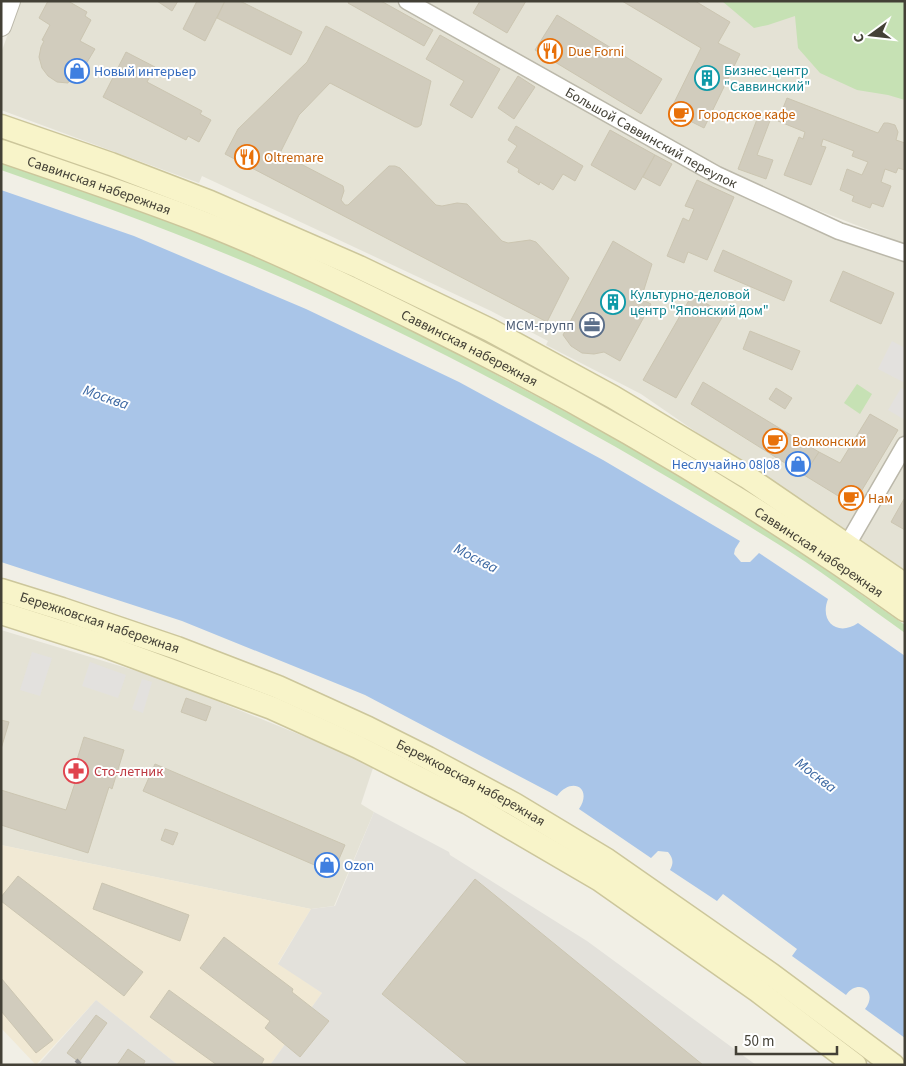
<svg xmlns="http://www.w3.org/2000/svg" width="906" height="1066" viewBox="0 0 906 1066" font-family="'Source Sans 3',sans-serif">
	<rect width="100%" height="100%" fill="#f1efe6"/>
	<g fill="#e4e2d5">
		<path d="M20,1H394L696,173L784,216L905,262V576L641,394L546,345L548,341L491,311L202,176L199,183L1,110V53Z"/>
		<path d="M424,1H905V244L789,199L707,161Z"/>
		<path d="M1,630L163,679L374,765L361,804L374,812L334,906L311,909L1,845Z"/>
	</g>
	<path fill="#f1e9d4" d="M1,845L311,909L278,963L322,993L270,1065H178L96,1000L36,1065L1,1028Z"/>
	<g fill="#e3e1db">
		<path d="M374,812L449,852L450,855L587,941L756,1065H270L322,993L278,964L311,909L335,906Z"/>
		<path d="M96,1000L178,1065H38Z"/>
	</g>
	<g fill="#c6e1b4">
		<path d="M722,1H905V100L888,95L857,90L820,73L798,48L795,16L768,25L754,28Z"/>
		<path d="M1,162L118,202L225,243L390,318L624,443L759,523L905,625V633C867,606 831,578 792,553C621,445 441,346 255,266C172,231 87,200 1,170Z"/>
		<path d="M857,384L872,394L860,414L844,403Z"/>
	</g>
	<g fill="#e3e1de">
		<path d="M892,341L905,348V383L878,369Z"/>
		<path d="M901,388L905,390V420L888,410Z"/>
		<path d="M32,652L52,658L40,696L20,690Z"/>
		<path d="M90,662L126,675L118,698L82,686Z"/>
		<path d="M142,679L152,682L143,713L132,709Z"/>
	</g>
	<path fill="#a9c5e8" d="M1,190L134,236L306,309L459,382L603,460L740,541L735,549L734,554L741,562H750L759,553L828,599C819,622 838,637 858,623L905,656V1038L865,1009C879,991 858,978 846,995L792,956L797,949L723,894L717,901L670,870C674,863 673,858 668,852L658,851L651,858L579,809C593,788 572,776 557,796L365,695L182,621L1,562Z"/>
	<g fill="#d1ccbd" stroke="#cbc5b1">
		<path d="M48,1H68L87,12L85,16L91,20L80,41L95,49L77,79L71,76L68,83L57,82L48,76L42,68L39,57L41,47L44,41L42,40L50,25L39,18Z"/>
		<path d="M157,1H178L172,11Z"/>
		<path d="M197,1H225L205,41L183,29Z"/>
		<path d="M225,1H240L302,32L291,55L217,18Z"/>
		<path d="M349,1H381L433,30L424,46L348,3Z"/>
		<path d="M480,1H526L507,33L473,13Z"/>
		<path d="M622,1H695L730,22L718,43L740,54L704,128L670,111L701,48Z"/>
		<path d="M557,15L662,79L641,114L535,50Z"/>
		<path d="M326,26L431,81L421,125L418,127H415L330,83L299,115L280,153L343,186L344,191L341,200L345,205H348L389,166H395L400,168L436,205L442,206L457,203L467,204L502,241L508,243L530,240L536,242L569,278L547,322L225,154L238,129L307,62Z"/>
		<path d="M440,35L500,69L472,118L450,105L464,81L426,59Z"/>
		<path d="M126,52L155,67L147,82L202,111L200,114L211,120L199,142L188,136L186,140L103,97Z"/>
		<path d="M518,76L535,87L514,119L498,108Z"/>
		<path d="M787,98L878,133L884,123H888L895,125L898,132L896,140L905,143V170L898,168L896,173L885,169L881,182L891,186L883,207L872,203L870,208L852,201L854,196L840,190L847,169L862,175L868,162L852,156L854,151L823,139L821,146L826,147L811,185L784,175L799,137L803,139L805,132L778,121Z"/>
		<path d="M759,114L771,118L757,155L773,160L766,179L738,169Z"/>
		<path d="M516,126L583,166L575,181L563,174L553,190L540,182L539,185L518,172L519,169L507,162L517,146L508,140Z"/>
		<path d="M610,130L655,155L635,190L591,165Z"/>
		<path d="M655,155L672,164L660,186L643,177Z"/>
		<path d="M697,180L734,197L707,260L688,252L684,263L667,256L683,218L689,221L694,209L685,206Z"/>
		<path d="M613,241L652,264L641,299L651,304L620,361L604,352L594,354L582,353L571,346L563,335Z"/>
		<path d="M723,250L792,281L784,301L714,271Z"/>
		<path d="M843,271L894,293L881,324L830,301Z"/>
		<path d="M692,295L724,314L676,398L643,380Z"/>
		<path d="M750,331L800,351L792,370L743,349Z"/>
		<path d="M703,382L819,452L804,475L691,404Z"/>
		<path d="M776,388L792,398L785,409L769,399Z"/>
		<path d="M870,414L898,430L853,505L804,475L819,452L840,463Z"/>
		<path d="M904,499H905V530L891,522Z"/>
		<path d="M186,698L211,707L206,721L181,712Z"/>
		<path d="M1,720L9,722L1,749Z"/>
		<path d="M84,737L124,750L112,789L109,787L88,853L1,825V790L66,810L77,777L72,776Z"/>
		<path d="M155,764L345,845L333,873L143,791Z"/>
		<path d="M165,829L178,833L173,845L161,840Z"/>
		<path d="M18,876L143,972L124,996L1,901V897Z"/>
		<path d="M475,879L703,1065H469L382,994Z"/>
		<path d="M102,883L189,915L180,941L93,909Z"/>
		<path d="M224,937L293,989L292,992L329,1021L300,1057L265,1028L270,1021L200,968Z"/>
		<path d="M1,978L53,1040L36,1053L1,1011Z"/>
		<path d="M169,990L264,1059L261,1065H217L150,1017Z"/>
		<path d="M96,1015L107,1023L79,1062L67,1053Z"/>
		<path d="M128,1049L145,1061L143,1065H117Z"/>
	</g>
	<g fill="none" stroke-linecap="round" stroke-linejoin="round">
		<defs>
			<g id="minor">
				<path id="s1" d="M407,1L717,175L839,231L905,253"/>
				<path d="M847,545L905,445"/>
			</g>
			<path id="tertiary" d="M1,26L10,1"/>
			<g id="secondary">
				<path d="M1,126L111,164L210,202L359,267L490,330L613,397L747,477L905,585"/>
				<path id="s2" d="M1,151C69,174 137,197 204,223C278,252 350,287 422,323C590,406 752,501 905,610"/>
				<path id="s3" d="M1,590L62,609L177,648L278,687L368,728L428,758L514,804L607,860L772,975L893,1065"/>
				<path d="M1,613L105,646L272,708L358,747L468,803L600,880L758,991L855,1065"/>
			</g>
		</defs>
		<use href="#minor" stroke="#bbb8aa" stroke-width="19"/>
		<use href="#tertiary" stroke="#bbb8aa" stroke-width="22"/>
		<use href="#secondary" stroke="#ccc69b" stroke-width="25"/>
		<use href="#minor" stroke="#fff" stroke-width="16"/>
		<use href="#tertiary" stroke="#fff" stroke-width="20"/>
		<use href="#secondary" stroke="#f8f4c9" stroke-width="22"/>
		<path stroke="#959595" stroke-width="4" stroke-dasharray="6 6" stroke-linecap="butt" d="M76,1060L81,1065"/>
	</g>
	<defs>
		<symbol id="restaurant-ring" viewBox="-11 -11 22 22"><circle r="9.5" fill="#fff" stroke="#e8710a" stroke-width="1.5"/><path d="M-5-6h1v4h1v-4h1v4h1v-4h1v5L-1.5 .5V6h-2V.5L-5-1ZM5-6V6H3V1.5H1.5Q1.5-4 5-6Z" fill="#e8710a"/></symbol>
		<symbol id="shop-ring" viewBox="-11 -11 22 22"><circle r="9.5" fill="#fff" stroke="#3f7fe0" stroke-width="1.5"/><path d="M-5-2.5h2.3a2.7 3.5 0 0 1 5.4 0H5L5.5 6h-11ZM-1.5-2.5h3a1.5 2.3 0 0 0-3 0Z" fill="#3f7fe0"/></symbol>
		<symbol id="building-ring" viewBox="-11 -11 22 22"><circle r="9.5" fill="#fff" stroke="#0f9aa8" stroke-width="1.5"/><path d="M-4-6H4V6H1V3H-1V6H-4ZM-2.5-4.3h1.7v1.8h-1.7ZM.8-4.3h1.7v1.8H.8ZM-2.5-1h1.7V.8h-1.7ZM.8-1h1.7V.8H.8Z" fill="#0f9aa8"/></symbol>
		<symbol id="cafe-ring" viewBox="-11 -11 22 22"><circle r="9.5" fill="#fff" stroke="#e8710a" stroke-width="1.5"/><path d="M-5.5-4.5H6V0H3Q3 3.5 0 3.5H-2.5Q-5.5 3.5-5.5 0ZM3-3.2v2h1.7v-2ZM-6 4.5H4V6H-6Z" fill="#e8710a"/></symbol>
		<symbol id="office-ring" viewBox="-11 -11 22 22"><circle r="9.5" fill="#fff" stroke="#5c6f8a" stroke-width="1.5"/><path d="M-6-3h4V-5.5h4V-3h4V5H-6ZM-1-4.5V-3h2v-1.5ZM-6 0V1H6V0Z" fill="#5c6f8a"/></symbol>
		<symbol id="pharmacy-ring" viewBox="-11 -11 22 22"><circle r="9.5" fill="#fff" stroke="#e0444e" stroke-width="1.5"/><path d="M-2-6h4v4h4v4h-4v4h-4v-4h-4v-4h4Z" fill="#e0444e"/></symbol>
	</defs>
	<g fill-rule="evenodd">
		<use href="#restaurant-ring" x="536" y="37" width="28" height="28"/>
		<use href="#shop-ring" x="63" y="57" width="28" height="28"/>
		<use href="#building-ring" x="693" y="64" width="28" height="28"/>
		<use href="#cafe-ring" x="667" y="100" width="28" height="28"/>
		<use href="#restaurant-ring" x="233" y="143" width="28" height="28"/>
		<use href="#building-ring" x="599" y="288" width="28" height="28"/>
		<use href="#office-ring" x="578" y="311" width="28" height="28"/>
		<use href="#cafe-ring" x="761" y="427" width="28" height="28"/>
		<use href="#shop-ring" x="784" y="450" width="28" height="28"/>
		<use href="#cafe-ring" x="837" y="484" width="28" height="28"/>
		<use href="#pharmacy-ring" x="62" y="757" width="28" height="28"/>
		<use href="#shop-ring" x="313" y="851" width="28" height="28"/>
	</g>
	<g text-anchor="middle" stroke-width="4" stroke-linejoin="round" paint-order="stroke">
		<g font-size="14" fill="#c56008" stroke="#fff" text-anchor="start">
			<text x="568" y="56">Due Forni</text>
			<text x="698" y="119">Городское кафе</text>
			<text x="264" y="162">Oltremare</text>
			<text x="792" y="446">Волконский</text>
			<text x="868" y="503">Нам</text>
		</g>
		<g font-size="14" fill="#0d838f" stroke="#fff" text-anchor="start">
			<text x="724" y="75">Бизнес-центр<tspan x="724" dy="16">"Саввинский"</tspan></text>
			<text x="630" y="299">Культурно-деловой<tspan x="630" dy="16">центр "Японский дом"</tspan></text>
		</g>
		<g font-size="14" fill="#366cbe" stroke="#fff" text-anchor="start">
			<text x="94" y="76">Новый интерьер</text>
			<text x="780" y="469" text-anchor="end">Неслучайно 08|08</text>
			<text x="344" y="870">Ozon</text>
		</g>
		<g font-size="14" fill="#434036" stroke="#fff">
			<text dy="5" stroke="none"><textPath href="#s1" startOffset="280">Большой Саввинский переулок</textPath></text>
			<text dy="5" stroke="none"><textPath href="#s2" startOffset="104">Саввинская набережная</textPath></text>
			<text dy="5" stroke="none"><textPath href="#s2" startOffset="509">Саввинская набережная</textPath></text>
			<text dy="5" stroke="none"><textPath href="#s2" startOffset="914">Саввинская набережная</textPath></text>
			<text dy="5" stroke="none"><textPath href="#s3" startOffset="104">Бережковская набережная</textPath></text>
			<text dy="5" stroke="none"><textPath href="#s3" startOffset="509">Бережковская набережная</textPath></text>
		</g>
		<g font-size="14" fill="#4e5e75" stroke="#fff" text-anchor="end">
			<text x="574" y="330">МСМ-групп</text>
		</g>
		<g font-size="14" fill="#be3a42" stroke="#fff" text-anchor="start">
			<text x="94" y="776">Сто-летник</text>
		</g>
		<g font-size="15" font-style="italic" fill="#3c68a3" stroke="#fff">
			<text transform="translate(106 397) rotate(19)" y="5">Москва</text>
			<text transform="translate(476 558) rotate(27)" y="5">Москва</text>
			<text transform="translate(816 775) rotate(37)" y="5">Москва</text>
		</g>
	</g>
	<rect width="906" height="1066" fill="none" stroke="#434036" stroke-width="5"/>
	<g transform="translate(871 35) rotate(255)" stroke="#ffffff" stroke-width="4" paint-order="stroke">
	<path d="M0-4L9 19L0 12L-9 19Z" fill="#434036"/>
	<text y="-8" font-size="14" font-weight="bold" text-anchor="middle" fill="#434036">С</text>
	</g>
	<path d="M736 1046v8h101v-8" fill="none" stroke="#434036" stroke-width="2.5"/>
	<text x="744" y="1046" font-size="15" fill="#434036" stroke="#ffffff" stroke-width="4" paint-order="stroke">50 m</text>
</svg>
